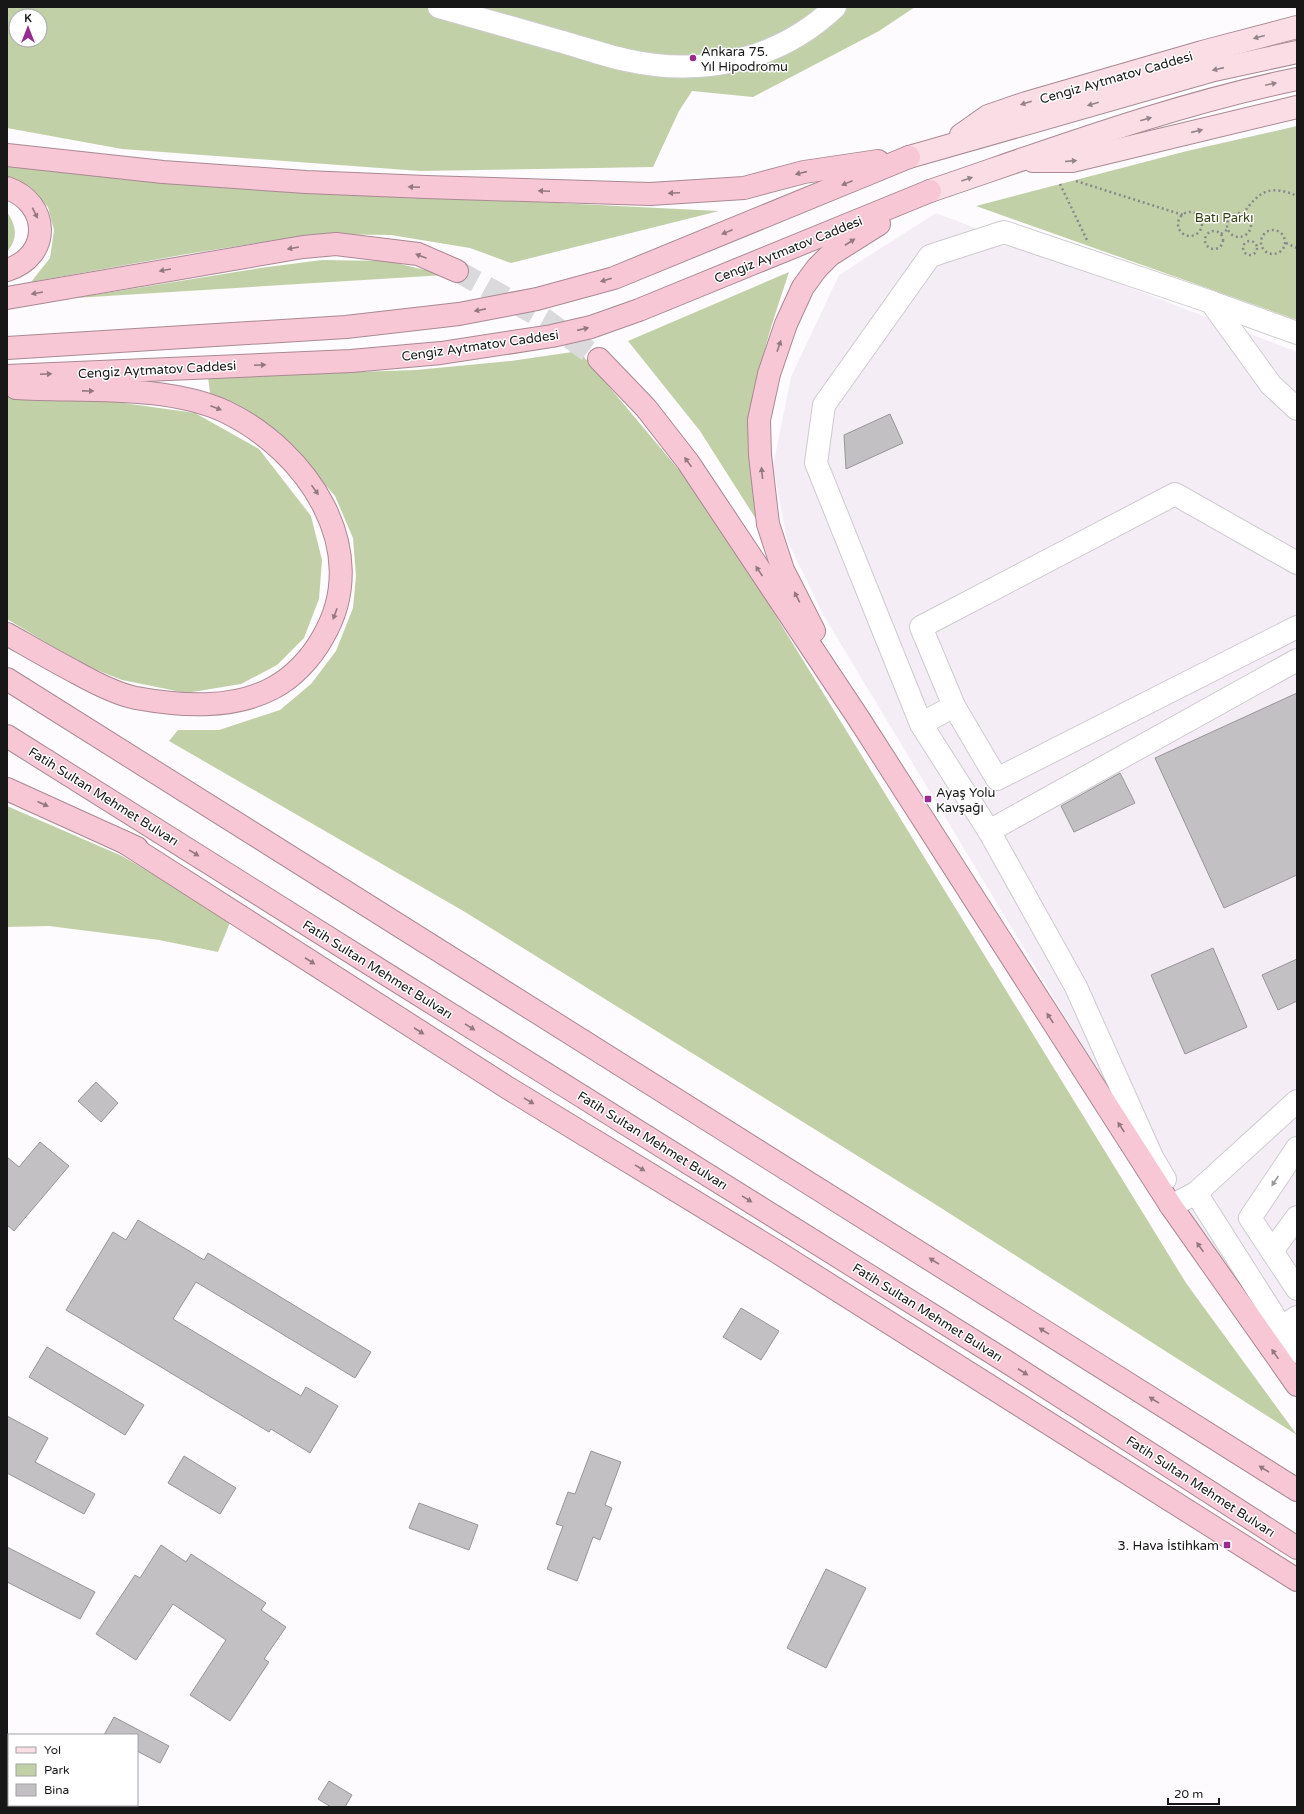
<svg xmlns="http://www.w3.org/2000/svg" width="1304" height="1814" viewBox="0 0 1304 1814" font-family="'Varela Round',sans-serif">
	<rect width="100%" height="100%" fill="#fdfbfe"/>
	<path fill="#f4edf6" d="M936,213L1297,352V1370L1202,1231L1108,1088L824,616L787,540L773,466L791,377L839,275Z"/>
	<g fill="#c2d0a8" fill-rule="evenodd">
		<path d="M7,7H915L879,31L753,97L692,91L679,111L653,167L420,171L122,149L7,128ZM16,16H40V40H16Z"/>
		<path d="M1297,126V320L976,206L1187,151Z"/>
		<path d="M7,163L218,186L719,211L511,263L470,248L391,235L314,234L187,254L31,282L50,258L54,230L48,207L39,198L7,178Z"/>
		<path d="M7,212C17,227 18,238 7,252Z"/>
		<path d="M322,260L388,261L445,275L75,298L260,268Z"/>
		<path d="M789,272C780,300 770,328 763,356C749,410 749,465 756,519L700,431L628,341Z"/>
		<path d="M579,351L695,489L758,587L1186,1283L1297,1435L930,1201L465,912L169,741L178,730H219L280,710L311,684L336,651L353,608L356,576L353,538L335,496L279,432L210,393L208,377L416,370L511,361Z"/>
		<path d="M7,396L95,399L195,413L259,449L311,516L322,560L319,599L304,638L277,665L241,684L186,693L122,680L82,664L7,619Z"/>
		<path d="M7,806L122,856L231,920L218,952L159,940L49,926L7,927Z"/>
	</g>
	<g fill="#c2c0c3" stroke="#979598">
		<path d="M890,414L903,443L846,469L844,435Z"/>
		<path d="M1297,693V875L1224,908L1155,758Z"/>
		<path d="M1120,773L1135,803L1074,832L1061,806Z"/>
		<path d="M1213,948L1247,1027L1185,1054L1151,975Z"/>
		<path d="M1297,959V1001L1278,1010L1262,975Z"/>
		<path d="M96,1082L118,1103L101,1122L78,1101Z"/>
		<path d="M40,1142L69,1166L14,1231L7,1225V1157L19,1167Z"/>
		<path d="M138,1220L204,1260L208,1253L371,1352L355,1378L196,1282L173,1319L301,1396L306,1387L338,1406L310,1453L271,1429L269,1432L66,1310L113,1232L126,1240Z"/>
		<path d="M741,1308L779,1331L761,1360L723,1337Z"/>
		<path d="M47,1347L144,1405L125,1435L29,1377Z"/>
		<path d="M7,1416L48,1438L35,1462L95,1494L84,1514L7,1473Z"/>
		<path d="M591,1451L621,1462L605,1505L612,1508L600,1540L593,1537L577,1581L547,1569L563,1526L556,1524L568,1492L575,1494Z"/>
		<path d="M184,1456L236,1488L220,1514L168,1483Z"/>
		<path d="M419,1503L478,1525L469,1550L409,1528Z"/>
		<path d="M161,1545L186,1562L191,1554L266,1603L261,1610L286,1627L264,1659L269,1662L230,1721L190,1695L226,1640L173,1604L136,1660L96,1634L135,1575L140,1578Z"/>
		<path d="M7,1547L95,1592L80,1619L7,1582Z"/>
		<path d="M826,1569L866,1588L826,1668L787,1648Z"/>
		<path d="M114,1717L169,1746L160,1763L137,1751V1735H104Z"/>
		<path d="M329,1781L352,1795L345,1807H331L318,1799Z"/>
	</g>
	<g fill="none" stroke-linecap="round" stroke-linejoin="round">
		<path stroke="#dad9dc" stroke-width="22" stroke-dasharray="22 11" stroke-linecap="butt" d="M457,271L546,320L599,359"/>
		<defs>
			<g id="minor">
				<path d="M439,7C479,18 519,30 559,41C581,47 603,55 626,60C702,77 778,61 835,7"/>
				<path d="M1211,302L1297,333"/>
				<path d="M1297,563L1175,494L921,627L954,706L997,779L1297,627"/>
				<path d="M921,724L954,706"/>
				<path d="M989,831L1297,660"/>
				<path d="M1297,1148L1250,1218L1297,1289"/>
				<path d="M1165,1179L1152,1157L1076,987L989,831L921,724L816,463L824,405L930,256L1004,232L1211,302L1271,385L1297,409"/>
				<path d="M1196,1193L1297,1352"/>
				<path d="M1171,1206L1196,1193L1297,1101"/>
				<path d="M1272,1251L1297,1217"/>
				<path d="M1280,1328L1297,1317"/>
			</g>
			<g id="major">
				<path d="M961,135L988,116L1026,103L1202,52L1297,27"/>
				<path d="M909,157L1214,70L1297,52"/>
				<path d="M1033,161H1072L1297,107"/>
				<path d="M930,191C1051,150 1171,105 1297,79"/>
			</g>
			<g id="highway">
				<path d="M7,155L163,172L306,182L426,187L650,194L744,188L804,172L878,161"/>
				<path d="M7,188C50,203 52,256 7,270"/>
				<path d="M7,298L303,247L336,244L418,254L457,271"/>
				<path d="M7,348L346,327L459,314L537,299L614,278L909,157"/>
				<path d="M599,359L646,408L688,462L859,719L1171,1206L1297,1385"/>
				<path d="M7,376L351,361L441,353L552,336L591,327L639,310L930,191"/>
				<path d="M814,631L783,570L768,524L760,455L759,420L769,374L786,324L803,287L817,268L830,255L879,224"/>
				<path d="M7,634C30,647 54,661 77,673C95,683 116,694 136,698C180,706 232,710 273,688C294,677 312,657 323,637C374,550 307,451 226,412C167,384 81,392 16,388"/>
				<path d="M7,679L1297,1490"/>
				<path d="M7,736L394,979L1004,1360L1297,1548"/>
				<path d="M7,789L137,848"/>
				<path d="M124,842L508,1088L774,1250L1297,1580"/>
			</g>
		</defs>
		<use href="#minor" stroke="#cdcbce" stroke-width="24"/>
		<use href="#major" stroke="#a98993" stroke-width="24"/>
		<use href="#highway" stroke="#a98993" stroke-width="24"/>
		<g stroke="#8a898b" stroke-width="2.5" stroke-dasharray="2 3" stroke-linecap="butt">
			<path d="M1076,181L1183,215"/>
			<path d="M1060,184L1087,240"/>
			<circle cx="1190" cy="224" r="12"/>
			<circle cx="1239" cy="225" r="12"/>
			<path d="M1243,214C1259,191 1270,184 1297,196"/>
			<circle cx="1273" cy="242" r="12"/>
			<circle cx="1214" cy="240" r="9"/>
			<path d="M1221,234L1228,229"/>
			<circle cx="1250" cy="248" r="7"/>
			<path d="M1286,243L1297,248"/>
		</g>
		<use href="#minor" stroke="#fff" stroke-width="22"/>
		<use href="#major" stroke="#fbdde6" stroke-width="22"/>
		<use href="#highway" stroke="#f8c7d5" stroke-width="22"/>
	</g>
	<defs><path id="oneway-solid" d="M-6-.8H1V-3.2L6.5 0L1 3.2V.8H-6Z"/></defs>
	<g fill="#948489">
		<use href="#oneway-solid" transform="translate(1259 37) rotate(165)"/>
		<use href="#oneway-solid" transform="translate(1218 69) rotate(167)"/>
		<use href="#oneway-solid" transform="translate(1271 84) rotate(-12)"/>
		<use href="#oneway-solid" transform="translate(1026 103) rotate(162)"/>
		<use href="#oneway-solid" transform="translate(1093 104) rotate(164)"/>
		<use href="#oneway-solid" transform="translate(1146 119) rotate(-16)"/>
		<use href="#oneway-solid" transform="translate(1197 131) rotate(-13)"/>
		<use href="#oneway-solid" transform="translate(1071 161) rotate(-5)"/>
		<use href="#oneway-solid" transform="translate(967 179) rotate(-19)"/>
	</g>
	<g fill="#937880">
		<use href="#oneway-solid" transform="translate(801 173) rotate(167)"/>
		<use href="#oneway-solid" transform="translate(847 183) rotate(158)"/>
		<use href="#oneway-solid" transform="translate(414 187) rotate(-177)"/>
		<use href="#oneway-solid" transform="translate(544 191) rotate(-178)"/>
		<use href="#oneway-solid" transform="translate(674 193) rotate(178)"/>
		<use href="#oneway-solid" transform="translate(35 213) rotate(64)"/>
		<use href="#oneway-solid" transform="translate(727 232) rotate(158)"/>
		<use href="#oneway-solid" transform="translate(850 242) rotate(-33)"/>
		<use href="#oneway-solid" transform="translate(293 248) rotate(170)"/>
		<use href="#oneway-solid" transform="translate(421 256) rotate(-159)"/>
		<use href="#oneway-solid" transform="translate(165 270) rotate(170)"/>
		<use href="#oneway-solid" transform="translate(606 280) rotate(164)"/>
		<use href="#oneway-solid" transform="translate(37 293) rotate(170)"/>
		<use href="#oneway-solid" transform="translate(480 310) rotate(169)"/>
		<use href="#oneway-solid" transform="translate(583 329) rotate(-13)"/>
		<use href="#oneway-solid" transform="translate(779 346) rotate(-71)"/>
		<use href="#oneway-solid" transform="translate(260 365) rotate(-3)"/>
		<use href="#oneway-solid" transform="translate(46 374) rotate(-3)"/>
		<use href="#oneway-solid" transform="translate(88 391) rotate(1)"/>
		<use href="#oneway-solid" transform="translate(216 408) rotate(21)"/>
		<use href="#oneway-solid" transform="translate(688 462) rotate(-126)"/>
		<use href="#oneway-solid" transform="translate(762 473) rotate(-96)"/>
		<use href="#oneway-solid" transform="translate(315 490) rotate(54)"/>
		<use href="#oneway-solid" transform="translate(759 571) rotate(-124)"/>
		<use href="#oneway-solid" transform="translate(797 597) rotate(-117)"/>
		<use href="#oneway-solid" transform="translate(335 614) rotate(110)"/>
		<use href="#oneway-solid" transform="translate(43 804) rotate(24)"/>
		<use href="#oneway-solid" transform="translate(194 853) rotate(32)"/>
		<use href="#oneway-solid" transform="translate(310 961) rotate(33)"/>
		<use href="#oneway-solid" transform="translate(1050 1018) rotate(-123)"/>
		<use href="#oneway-solid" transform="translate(470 1027) rotate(32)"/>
		<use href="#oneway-solid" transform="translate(419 1031) rotate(33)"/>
		<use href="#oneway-solid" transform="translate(529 1101) rotate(31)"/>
		<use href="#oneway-solid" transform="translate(1121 1127) rotate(-123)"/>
		<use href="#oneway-solid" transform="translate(640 1168) rotate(31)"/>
		<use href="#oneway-solid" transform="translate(747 1199) rotate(32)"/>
		<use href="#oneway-solid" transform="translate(1200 1247) rotate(-125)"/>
		<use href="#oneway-solid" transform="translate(934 1261) rotate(-148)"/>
		<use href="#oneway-solid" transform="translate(1044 1331) rotate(-148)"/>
		<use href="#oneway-solid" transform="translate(1275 1354) rotate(-125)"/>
		<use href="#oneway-solid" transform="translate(1023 1372) rotate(33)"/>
		<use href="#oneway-solid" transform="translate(1154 1400) rotate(-148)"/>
		<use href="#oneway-solid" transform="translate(1264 1469) rotate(-148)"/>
	</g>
	<use fill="#979797" href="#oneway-solid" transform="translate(1275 1181) rotate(124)"/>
	<g fill="#972c8e" stroke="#fff" stroke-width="1.5">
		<circle cx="693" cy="58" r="4"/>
		<rect x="924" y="795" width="8" height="8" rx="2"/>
		<rect x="1223" y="1541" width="8" height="8" rx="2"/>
	</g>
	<g text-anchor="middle" stroke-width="3" stroke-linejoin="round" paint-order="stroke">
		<g font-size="13" fill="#171718" stroke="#fff" text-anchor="start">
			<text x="701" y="56">Ankara 75.<tspan x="701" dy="15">Yıl Hipodromu</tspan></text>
			<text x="936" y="797">Ayaş Yolu<tspan x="936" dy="15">Kavşağı</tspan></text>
			<text x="1219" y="1550" text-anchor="end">3. Hava İstihkam</text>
		</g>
		<g font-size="13" fill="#171718" stroke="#fff">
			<text transform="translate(1116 77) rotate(-16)" y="5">Cengiz Aytmatov Caddesi</text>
			<text transform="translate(788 249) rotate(-22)" y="5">Cengiz Aytmatov Caddesi</text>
			<text transform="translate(480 345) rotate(-8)" y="5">Cengiz Aytmatov Caddesi</text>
			<text transform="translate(157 369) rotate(-3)" y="5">Cengiz Aytmatov Caddesi</text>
			<text transform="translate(104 796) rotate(32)" y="5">Fatih Sultan Mehmet Bulvarı</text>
			<text transform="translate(378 969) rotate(32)" y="5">Fatih Sultan Mehmet Bulvarı</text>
			<text transform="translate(653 1140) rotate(32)" y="5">Fatih Sultan Mehmet Bulvarı</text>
			<text transform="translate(928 1312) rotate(32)" y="5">Fatih Sultan Mehmet Bulvarı</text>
			<text transform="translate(1201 1486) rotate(33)" y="5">Fatih Sultan Mehmet Bulvarı</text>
		</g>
		<g font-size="13" fill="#334110" stroke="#fff">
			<text x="1224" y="222">Batı Parkı</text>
		</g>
	</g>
	<rect width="1304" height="1814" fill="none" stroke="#171718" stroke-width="16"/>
	<rect x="8" y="1734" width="130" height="72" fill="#ffffff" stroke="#a2a2a3"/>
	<rect x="16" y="1747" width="20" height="6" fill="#fbdde6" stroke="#a2a2a3"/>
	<text x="44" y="1754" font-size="12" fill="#171718">Yol</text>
	<rect x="16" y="1764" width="20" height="12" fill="#c2d0a8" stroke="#a2a2a3"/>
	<text x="44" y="1774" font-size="12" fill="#171718">Park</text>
	<rect x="16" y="1784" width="20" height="12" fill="#c2c0c3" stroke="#a2a2a3"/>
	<text x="44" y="1794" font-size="12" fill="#171718">Bina</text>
	<g transform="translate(28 28)"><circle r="19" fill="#ffffff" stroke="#a2a2a3"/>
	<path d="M0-3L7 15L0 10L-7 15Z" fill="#972c8e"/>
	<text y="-6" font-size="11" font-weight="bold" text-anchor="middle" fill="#171718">K</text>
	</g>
	<path d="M1168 1798v6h51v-6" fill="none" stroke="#171718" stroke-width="2"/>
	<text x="1174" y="1798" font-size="12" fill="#171718" stroke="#ffffff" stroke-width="3" paint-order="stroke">20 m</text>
</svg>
